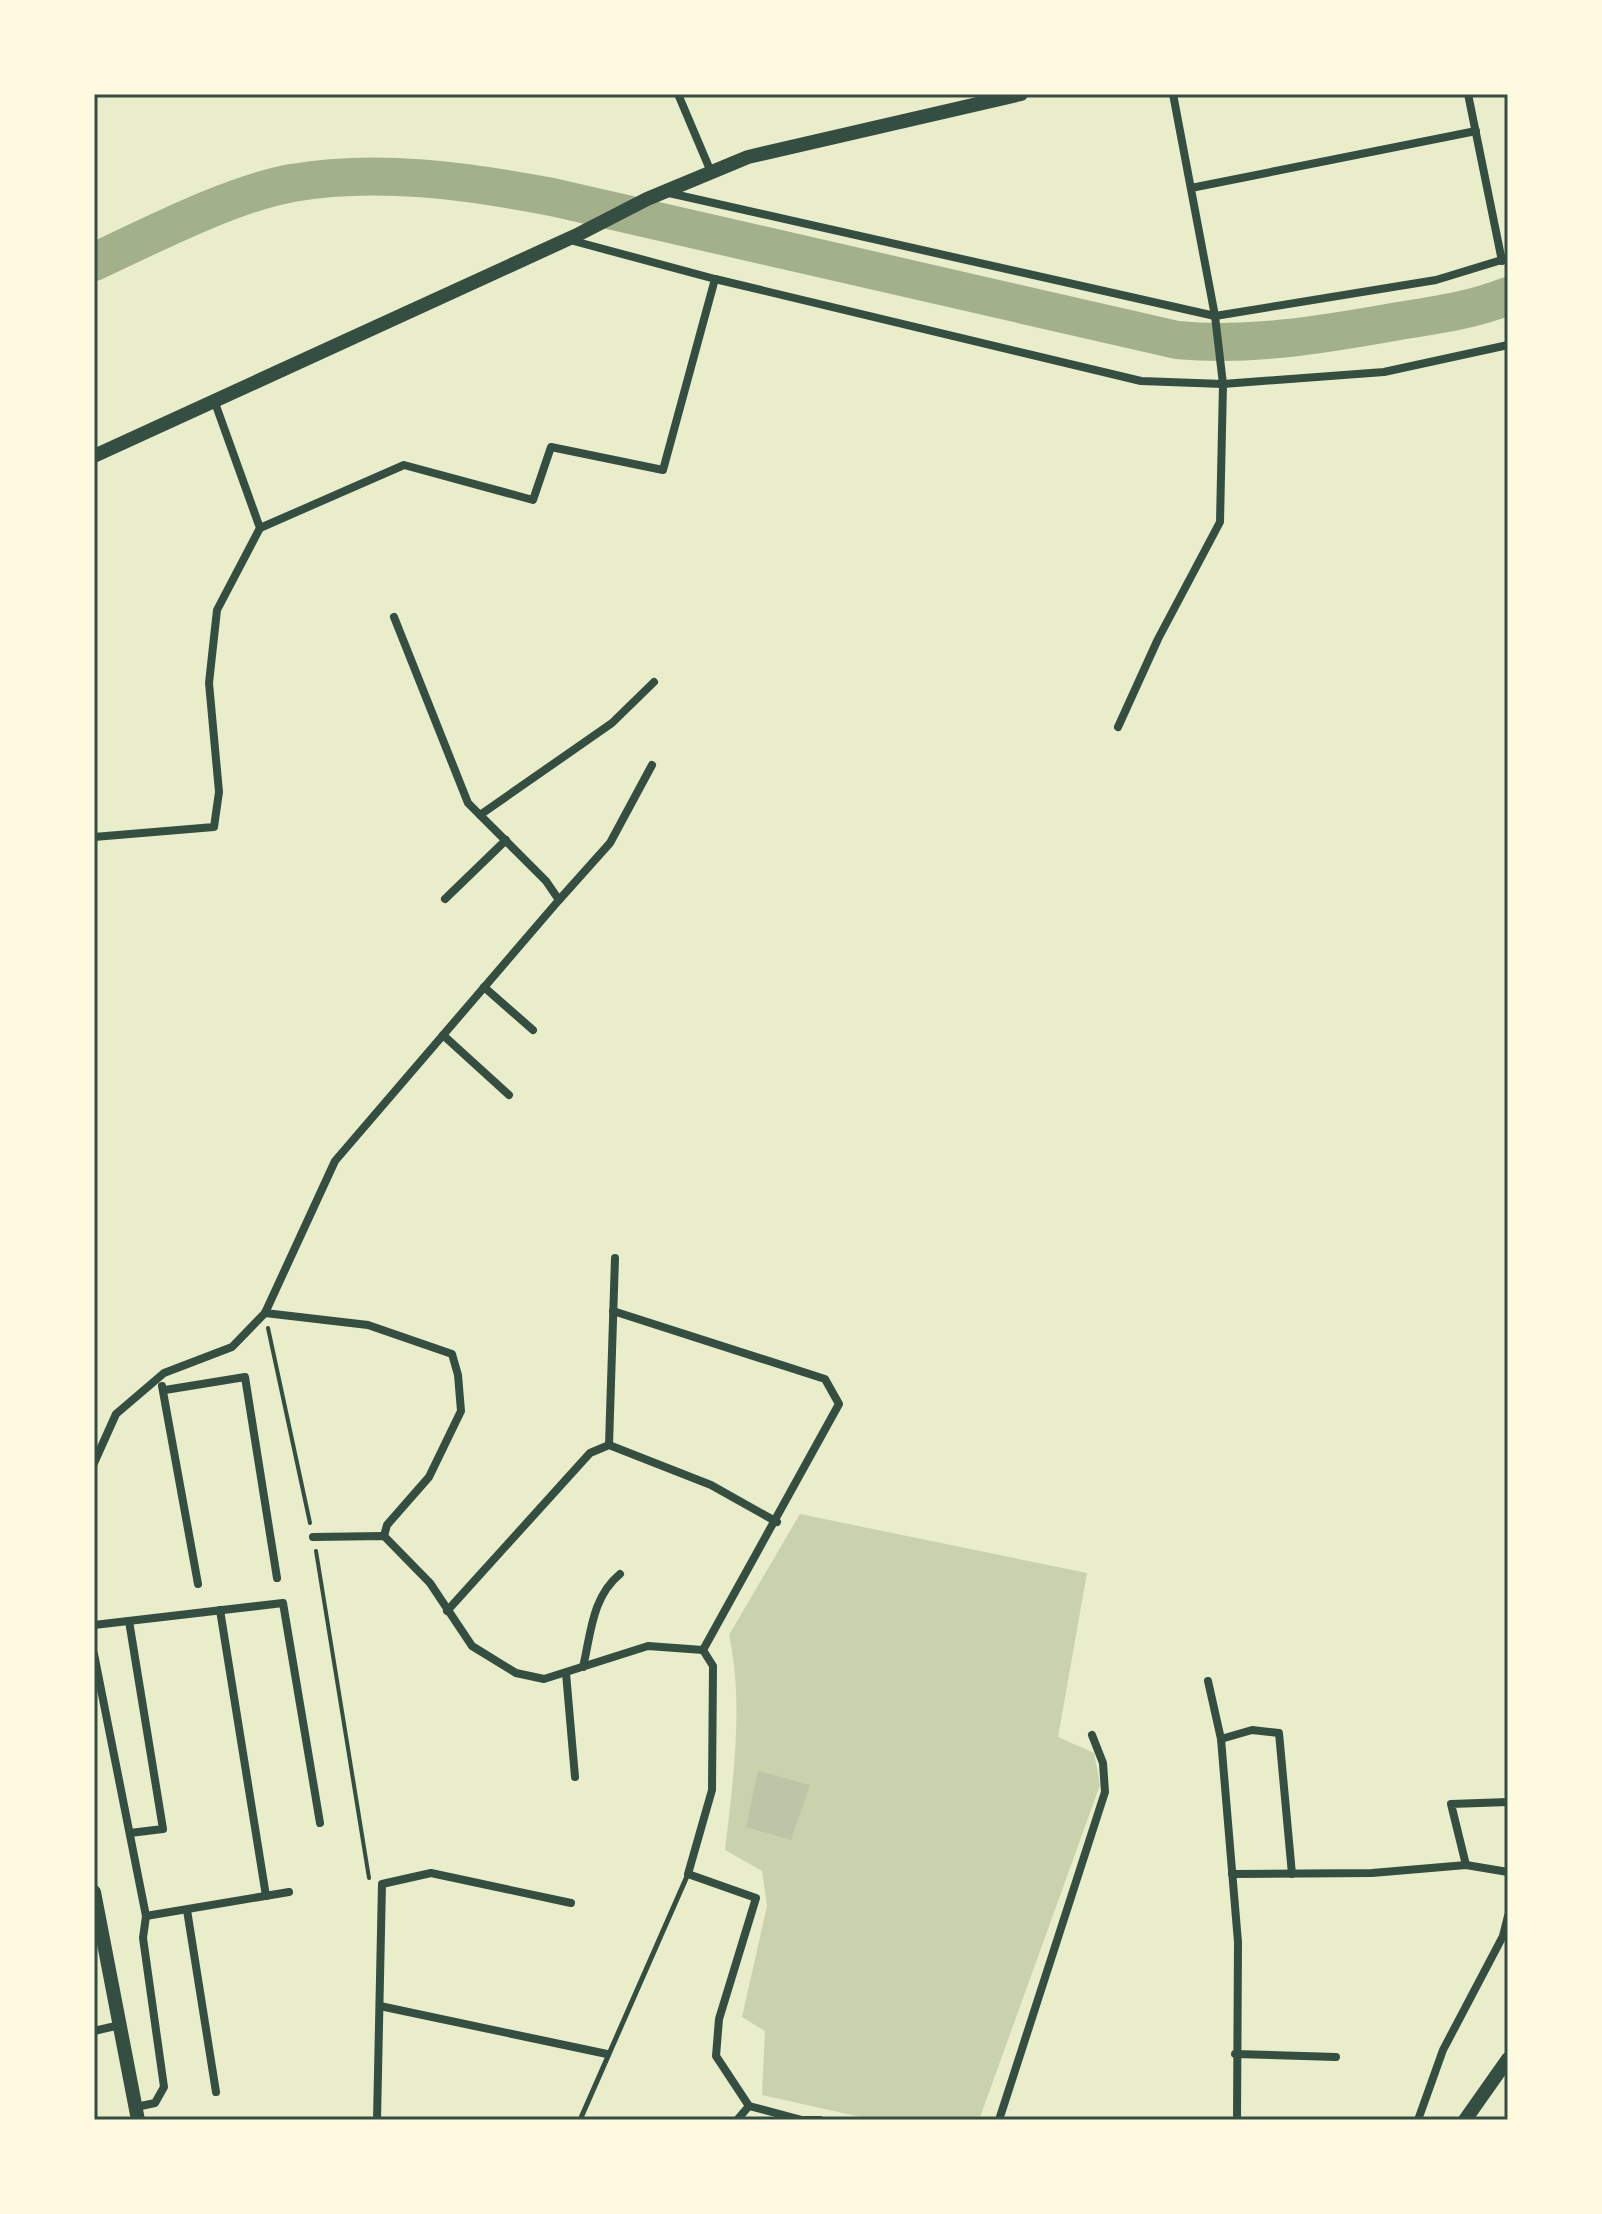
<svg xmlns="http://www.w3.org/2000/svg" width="1602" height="2214" viewBox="0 0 1602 2214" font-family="Montserrat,sans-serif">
	<rect width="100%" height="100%" fill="#e9edc9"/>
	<path fill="#cad2ad" d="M800,1514L1087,1573L1058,1737L1094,1753L1100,1785L979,2120H874L762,2095L765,2031L742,2017L767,1906L762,1871L725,1850C733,1781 744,1704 729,1635Z"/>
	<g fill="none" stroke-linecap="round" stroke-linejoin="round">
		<path stroke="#a3b18a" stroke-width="38" d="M94,262C152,235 231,194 292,183C377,168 468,181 552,197L1177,340C1252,347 1326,334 1399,321C1436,315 1473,310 1508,296"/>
	</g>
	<path fill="#bcc5a7" d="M758,1771L810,1785L791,1840L746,1827Z"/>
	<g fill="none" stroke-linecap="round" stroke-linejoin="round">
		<g stroke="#344e41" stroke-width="4">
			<path d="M268,1328L310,1523"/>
			<path d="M316,1551L369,1878"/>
		</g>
		<path stroke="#344e41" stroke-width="5" d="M580,2120L688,1874"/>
		<g stroke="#344e41" stroke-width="8">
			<path d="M678,94L711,172"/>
			<path d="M1468,94L1502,261"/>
			<path d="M1191,188L1476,131"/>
			<path d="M669,193L1215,316L1436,280L1508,258"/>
			<path d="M570,240L715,279L1141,381L1223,384L1384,372L1508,345"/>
			<path d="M260,528L404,465L533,500L551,447L663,470L715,279"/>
			<path d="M1118,727L1158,639L1220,522L1223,384L1215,316L1173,94"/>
			<path d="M480,815L612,723L654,682"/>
			<path d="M94,837L214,827L219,792L209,683L217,610L260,528L214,400"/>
			<path d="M445,899L506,840"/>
			<path d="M559,900L610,843L652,765"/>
			<path d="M484,987L533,1030"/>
			<path d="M443,1035L509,1095"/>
			<path d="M265,1313L368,1325L452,1354L458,1375L461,1411L429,1477L387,1525L384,1536"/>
			<path d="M162,1386L198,1584"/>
			<path d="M165,1390L245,1377L277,1578"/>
			<path d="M609,1445L615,1258"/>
			<path d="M94,1463L116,1414L164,1373L232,1347L265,1313L335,1161L559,900L546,881L468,803L394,617"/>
			<path d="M313,1537L384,1536L430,1583L472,1646L516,1673L544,1679L648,1646L703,1650L839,1404L825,1379L613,1311"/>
			<path d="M220,1610L266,1896"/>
			<path d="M447,1611L590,1453L609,1445L711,1485L777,1522"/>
			<path d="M129,1621L163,1829L130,1833"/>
			<path d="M94,1625L283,1603L320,1823"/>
			<path d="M703,1650L713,1666L712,1790L688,1874L756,1898L719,2019L716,2056L749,2106L802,2120H820"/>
			<path d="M94,1654L146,1916L143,1938L164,2087L155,2103L136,2107"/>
			<path d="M583,1667C591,1633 592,1597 620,1574"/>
			<path d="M566,1673L575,1777"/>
			<path d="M1208,1681L1221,1739L1238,1942L1237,2120"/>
			<path d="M1221,1739L1252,1730L1279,1733L1292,1874"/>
			<path d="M1466,1865L1451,1804L1508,1802"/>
			<path d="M1232,1874L1372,1873L1466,1865L1508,1872"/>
			<path d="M187,1910L216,2092"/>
			<path d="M146,1916L289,1892"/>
			<path d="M380,2006L607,2054"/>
			<path d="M94,2031L120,2025"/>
			<path d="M1235,2054L1336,2057"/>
			<path d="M377,2120L382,1884L431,1873L571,1903"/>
			<path d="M737,2120L749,2106"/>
			<path d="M999,2120L1105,1792L1103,1763L1092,1735"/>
			<path d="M1418,2120L1443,2050L1503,1936L1508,1916"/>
		</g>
		<g stroke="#344e41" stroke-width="14">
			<path d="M94,456L579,234L647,199L748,157L1021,94"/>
			<path d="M94,1892L138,2120"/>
			<path d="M1465,2120L1508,2059"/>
		</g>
	</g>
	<rect width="1602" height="2214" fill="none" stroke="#fefae0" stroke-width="192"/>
	<rect x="96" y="96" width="1410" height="2022" fill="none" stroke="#344e41" stroke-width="3"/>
</svg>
